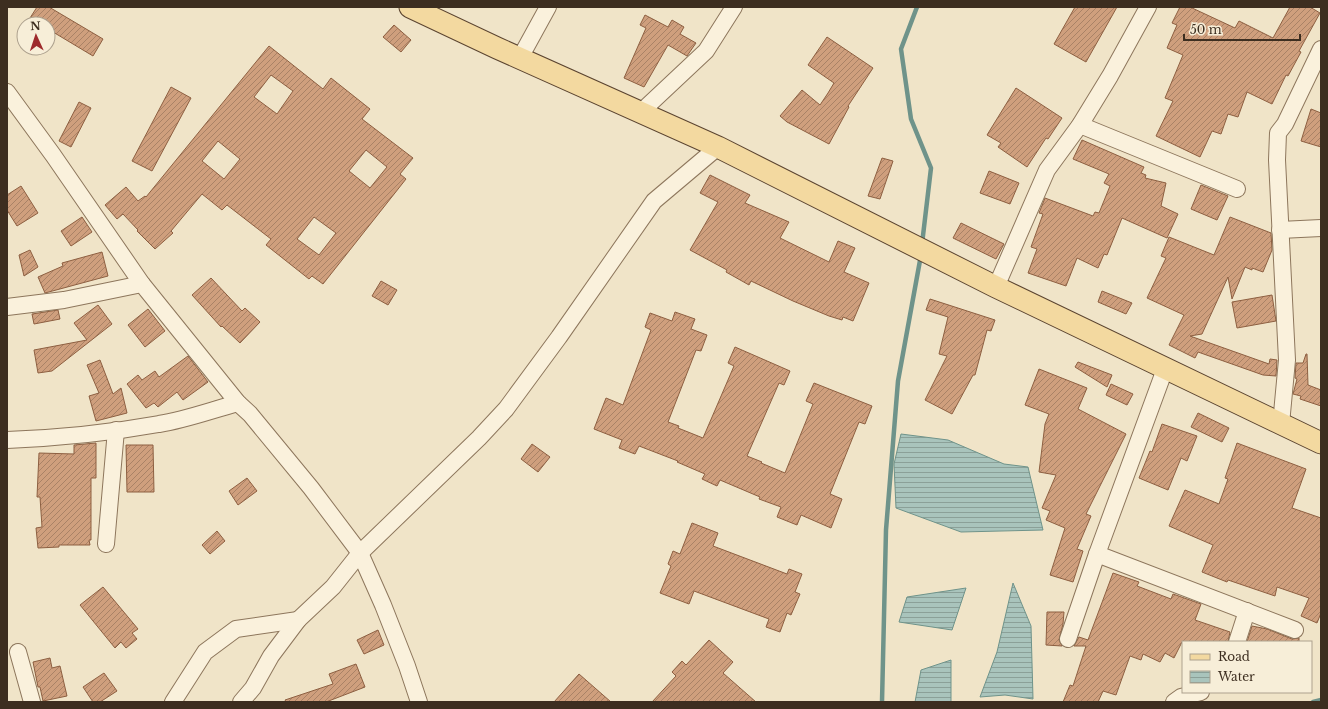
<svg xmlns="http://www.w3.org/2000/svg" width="1328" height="709" viewBox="0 0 1328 709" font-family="'Libre Baskerville',serif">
	<defs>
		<pattern id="water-rules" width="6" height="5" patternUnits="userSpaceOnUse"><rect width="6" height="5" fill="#a9c4bc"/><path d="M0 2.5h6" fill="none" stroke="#8ba098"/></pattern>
		<pattern id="building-hatch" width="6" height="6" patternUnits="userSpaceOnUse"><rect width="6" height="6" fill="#cf9f7d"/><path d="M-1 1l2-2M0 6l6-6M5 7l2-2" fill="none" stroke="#a98266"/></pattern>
	</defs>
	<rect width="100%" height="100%" fill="#f0e4c8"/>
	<g fill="url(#water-rules)" stroke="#6f938a">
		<path d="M901,434L948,440L1004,464L1028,467L1043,530L961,532L896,508L894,464Z"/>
		<path d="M1013,583L1031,626L1033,699L1005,695L980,697L997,652Z"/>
		<path d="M966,588L952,630L899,622L907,597Z"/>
		<path d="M951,660V702H915L921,670Z"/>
	</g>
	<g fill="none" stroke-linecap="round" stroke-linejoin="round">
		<g stroke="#6f938a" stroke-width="4.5">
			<path d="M917,7L901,49L911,119L931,168L922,244"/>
			<path d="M882,702L886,530L898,381L921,255"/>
			<path d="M1313,702L1321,700"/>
		</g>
	</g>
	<g fill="url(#building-hatch)" stroke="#8d5f41" fill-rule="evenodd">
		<path d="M37,7H49L103,39L93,56L48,29V24H39L30,18Z"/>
		<path d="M1075,7H1117L1086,62L1054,44Z"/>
		<path d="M1180,7H1190L1235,28L1239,21L1273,38L1290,7H1310L1320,13L1299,51L1301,52L1288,76L1286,75L1272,104L1247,92L1238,117L1228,114L1221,134L1212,131L1200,157L1156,136L1173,101L1165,98L1183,55L1167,48L1177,25L1172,23Z"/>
		<path d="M645,15L668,27L672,20L684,27L680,34L696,43L687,56L668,45L644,87L624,78L646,28L640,25Z"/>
		<path d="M394,25L411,40L401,52L383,37Z"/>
		<path d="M827,37L873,68L848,106L849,107L829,144L787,122L780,116L802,90L820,105L828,93L834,83L808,65Z"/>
		<path d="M269,46L323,89L331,78L370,109L362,119L413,158L400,174L406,179L323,284L312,276L309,279L266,245L271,239L227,205L222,210L202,194L171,231L173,233L155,249L137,231L138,230L123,214L117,219L105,205L126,187L138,201L145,196L146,197ZM271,75L293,91L277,114L254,97ZM218,141L240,159L224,179L202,161ZM366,150L387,167L370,188L349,171ZM314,217L336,233L319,255L297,239Z"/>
		<path d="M171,87L191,98L152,171L132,161Z"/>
		<path d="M1016,88L1062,118L1048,139L1046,138L1027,167L998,147L1001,143L987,135Z"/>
		<path d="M79,102L91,108L71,147L59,141Z"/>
		<path d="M1311,109L1321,113V147L1301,141Z"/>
		<path d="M1082,140L1144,167L1141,173L1146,175L1145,178L1166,183L1161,206L1178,214L1167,238L1122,218L1107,255L1104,254L1098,268L1077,258L1066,286L1028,273L1037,249L1031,247L1043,214L1039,213L1045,198L1093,216L1095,212L1099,213L1110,186L1104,183L1109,174L1073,159Z"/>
		<path d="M882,158L893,161L880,199L868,196Z"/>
		<path d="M989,171L1019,183L1010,204L980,193Z"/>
		<path d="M710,175L750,195L745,203L789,222L780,238L829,262L838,241L855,248L844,272L869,283L853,321L843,317L842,320L829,316L793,301L751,281L749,285L726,272L727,270L690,250L718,202L700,193Z"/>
		<path d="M1201,185L1228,196L1217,220L1191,209Z"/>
		<path d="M21,186L38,213L17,226L7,210V195Z"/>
		<path d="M82,217L92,232L71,246L61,231Z"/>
		<path d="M1230,217L1271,233L1272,250L1263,272L1252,268V270L1245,267L1232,299L1228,277L1202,334L1190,336L1269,364L1270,359L1277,360L1276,376L1263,375L1198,352L1195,358L1169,345L1184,315L1147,298L1166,258L1161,256L1169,237L1214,255Z"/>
		<path d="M961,223L1004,244L996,259L953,238Z"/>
		<path d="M30,250L38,267L24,276L19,255Z"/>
		<path d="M102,252L108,276L45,293L38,277L63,266L62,263Z"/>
		<path d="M211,278L242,311L245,308L260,322L240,343L222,326L221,327L192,295Z"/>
		<path d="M381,281L397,290L388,305L372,296Z"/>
		<path d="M1102,291L1132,303L1126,314L1098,302Z"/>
		<path d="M1272,295L1276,321L1237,328L1232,302Z"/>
		<path d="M930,299L995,320L991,331L987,330L975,375H973L952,414L925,400L947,356L939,354L948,317L926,310Z"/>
		<path d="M98,305L112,324L52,371L38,373L34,350L87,340L74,323Z"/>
		<path d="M148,309L165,331L145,347L128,325Z"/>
		<path d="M58,310L60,319L34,324L32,314Z"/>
		<path d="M675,312L695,319L691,329L707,335L701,351L696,350L668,422L679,426L678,428L703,438L734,366L728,363L735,347L790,371L784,385L779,383L747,456L762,462L761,463L785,473L813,404L806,401L814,383L872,406L865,424L859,422L830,494L842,499L831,528L801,515L797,525L777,517L781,507L759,499L760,497L720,480L717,486L702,479L705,474L677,462L678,461L639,446L635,454L619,448L622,440L594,429L606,398L623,405L651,330L645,327L650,313L672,321Z"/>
		<path d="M1306,354H1307L1308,385L1321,390V406L1300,399L1301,396L1293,394L1297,379L1295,378L1296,363H1303Z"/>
		<path d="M188,356L208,382L183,400L177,392L158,407L154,403L146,408L127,384L138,375L142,380L155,371L159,377Z"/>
		<path d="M100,360L113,394L121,388L127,413L96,421L89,396L99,393L87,365Z"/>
		<path d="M1078,362L1112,375L1107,387L1075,367Z"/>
		<path d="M1039,369L1087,388L1078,409L1126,434L1086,514L1091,516L1077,549L1083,551L1073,582L1050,575L1065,528L1046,520L1050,511L1042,508L1056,475L1039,472L1045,424L1049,414L1025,405Z"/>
		<path d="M1111,384L1133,394L1127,405L1106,395Z"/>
		<path d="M1198,413L1229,428L1222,442L1191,427Z"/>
		<path d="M1162,424L1197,436L1187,461L1181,458L1168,490L1139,478L1150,451L1152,452Z"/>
		<path d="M96,443V478H91V540H89L90,545H59V547L38,548L36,528L42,527L40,497H37L39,453L74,454V445Z"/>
		<path d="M1237,443L1306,469L1292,508L1321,518V613L1317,623L1301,616L1309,598L1277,587L1275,596L1228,580L1227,582L1202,572L1213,545L1169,526L1185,490L1219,504L1228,479L1225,478Z"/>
		<path d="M532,444L550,457L538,472L521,459Z"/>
		<path d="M126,445H153L154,492H127Z"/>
		<path d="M247,478L257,491L238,505L229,491Z"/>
		<path d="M692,523L718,533L713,546L787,574L789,569L802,574L795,592L800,594L791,615L787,613L780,632L766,627L769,619L694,591L689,604L660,593L671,566L668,564L673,551L680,554Z"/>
		<path d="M217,531L225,541L210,554L202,545Z"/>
		<path d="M1113,573L1139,582L1137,586L1171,599L1173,594L1201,604L1195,620L1230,632L1228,642H1182L1174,658L1165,653L1160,662L1143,654L1141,660L1130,656L1116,695L1103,691L1098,702H1063L1070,685L1073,686L1086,646H1074L1079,637L1088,640Z"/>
		<path d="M103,587L138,629L132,633L137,639L126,648L121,642L115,648L80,605Z"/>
		<path d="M1047,612H1064L1063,624L1059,640L1062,646L1046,645Z"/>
		<path d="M1252,626L1267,629L1292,639L1299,638V642H1247Z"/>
		<path d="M378,630L384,645L364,654L357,640Z"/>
		<path d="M709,640L733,662L723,673L756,702H652L676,676L672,672L682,661L686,665Z"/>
		<path d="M50,658L52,668L60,666L67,696L43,701L40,687H38L33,662Z"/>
		<path d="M356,664L365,687L326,702H286L285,700L333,684L329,674Z"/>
		<path d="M104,673L117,691L100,702H93L83,687Z"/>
		<path d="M579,674L611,702H554Z"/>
	</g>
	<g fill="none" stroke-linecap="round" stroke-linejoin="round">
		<defs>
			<g id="minor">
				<path d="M520,58L548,7"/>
				<path d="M7,92L53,155L142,284L238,403L250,414L311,488L360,553L383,605L407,666L419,702"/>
				<path d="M641,112L706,51L734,7"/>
				<path d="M1080,125L1237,189"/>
				<path d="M1280,230L1321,228"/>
				<path d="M996,287L1047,170L1080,125L1110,76L1148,7"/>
				<path d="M7,307L64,300L142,284"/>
				<path d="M1281,424L1287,360L1277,160L1278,133L1285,124L1321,49"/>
				<path d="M7,440C57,438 109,433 159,424C185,420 212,410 238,403"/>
				<path d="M106,544L116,430"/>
				<path d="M1097,554L1295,630"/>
				<path d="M1068,639L1097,554L1165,369"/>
				<path d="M1237,642L1247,611"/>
				<path d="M18,652L32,702"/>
				<path d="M173,702L205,652L236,629L298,620"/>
				<path d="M241,702L253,688L271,656L298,620L333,587L360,553L479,438L506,409L559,337L654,201L718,147"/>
				<path d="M1174,702L1181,697L1201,692"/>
			</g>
			<path id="major" d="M410,7L497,48L718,147L996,287L1321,443"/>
		</defs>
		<use href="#minor" stroke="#8d765c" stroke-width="18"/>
		<use href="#major" stroke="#5b4430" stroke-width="23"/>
		<use href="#minor" stroke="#faf1dc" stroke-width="16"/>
		<use href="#major" stroke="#f3d9a0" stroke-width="21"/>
	</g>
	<rect width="1328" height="709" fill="none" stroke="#3d2e20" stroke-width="16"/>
	<rect x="1182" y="641" width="130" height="52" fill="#f7eed8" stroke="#ada18e"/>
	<rect x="1190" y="654" width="20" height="6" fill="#f3d9a0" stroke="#ada18e"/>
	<text x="1218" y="661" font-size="12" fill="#3d2e20">Road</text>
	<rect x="1190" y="671" width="20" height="12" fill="url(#water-rules)" stroke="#ada18e"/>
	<text x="1218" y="681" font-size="12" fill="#3d2e20">Water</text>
	<g transform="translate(36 36) rotate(357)"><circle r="19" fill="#f7eed8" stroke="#ada18e"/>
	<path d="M0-3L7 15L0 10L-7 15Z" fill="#9e2a2b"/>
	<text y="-6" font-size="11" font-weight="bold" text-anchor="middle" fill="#3d2e20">N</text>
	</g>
	<path d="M1184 34v6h116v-6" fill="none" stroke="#3d2e20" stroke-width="2"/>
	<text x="1190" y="34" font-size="12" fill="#3d2e20" stroke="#f7eed8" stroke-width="3" paint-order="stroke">50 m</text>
</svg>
